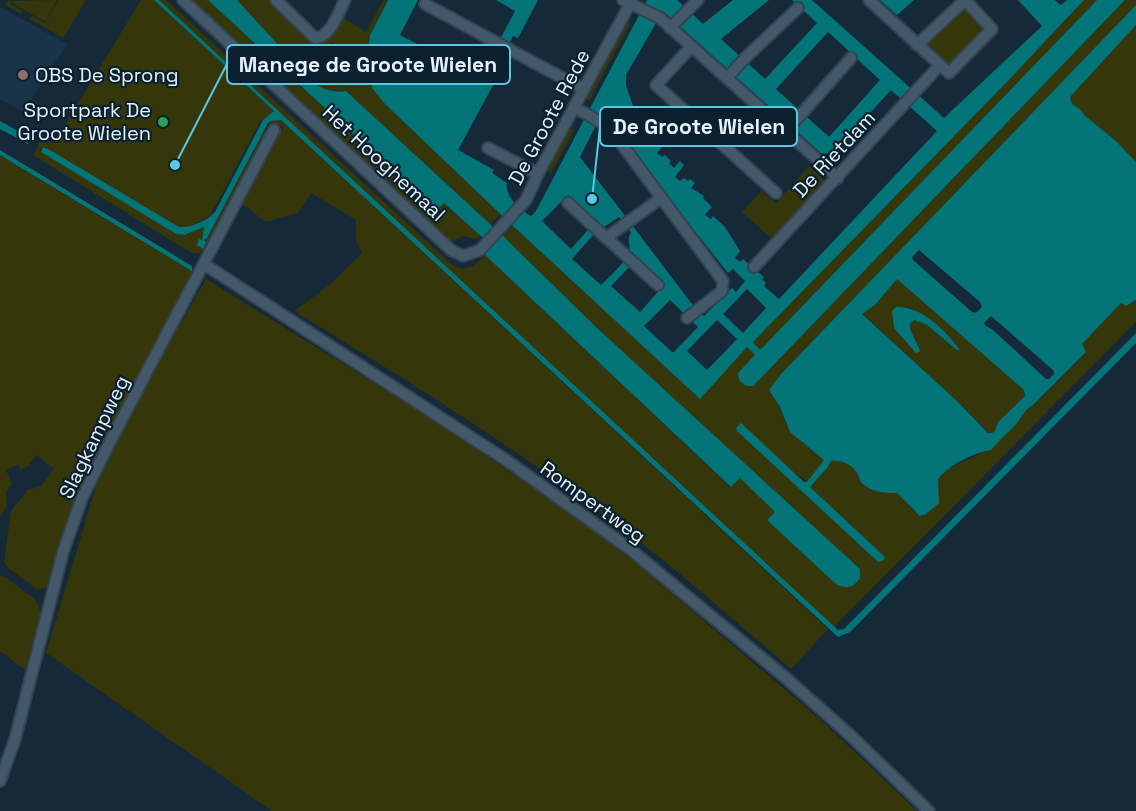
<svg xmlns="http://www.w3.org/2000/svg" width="1136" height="811" viewBox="0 0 1136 811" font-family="'Space Grotesk',sans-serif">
	<rect width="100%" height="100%" fill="#152939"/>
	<path fill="#193448" d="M0,7L67,44L23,112L0,99Z"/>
	<g fill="#35370a" fill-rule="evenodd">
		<path d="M8,0L12,1L57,0L45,22L11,2L10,4L23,11L21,14L5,5Z"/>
		<path d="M58,0H86L63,38L30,19L32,16L45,23Z"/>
		<path d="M141,0H154L274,111L263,121L261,120L210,216L189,227H179L45,147H41L40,151L176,234L184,235L204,227V237L197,245L203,249L204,241L207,238L265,129L268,131V136L205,252L193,254L33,155L42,138L53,144Z"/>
		<path d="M159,0H166L451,264C465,273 475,267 485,255L730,487L740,478L775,512L768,520L860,569L596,327L503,236L513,226L699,398L747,347L755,355L760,379L1125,0H1136V5L781,374L774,396L790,432L824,460L807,482L737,431L878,562L885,557L810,487L828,467L831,461C841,460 851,464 857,473C860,478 859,482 864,485C875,493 885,493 897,493L915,512L937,493L938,479L944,471C962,462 984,453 999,439C1009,431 1023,410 1033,405L1086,352L1082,344L1121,303H1134L1136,300V322L834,627Z"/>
		<path d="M191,0H208L435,211L444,203L481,236L476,239L462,236L452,242Z"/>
		<path d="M237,0H272L308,35L317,70L315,73L338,86L354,54L332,42L321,62L317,52L322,41L327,40L341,16L366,32L383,0H387L370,35L367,57L385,104L500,214L490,224L346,91L324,90L311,82L304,71L301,64L284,51Z"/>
		<path d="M969,0L997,28L948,80L913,50Z"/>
		<path d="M1084,0H1097L760,350L753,342L1005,84Z"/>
		<path d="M624,20L630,24L589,101L584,97Z"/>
		<path d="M1136,25V162L1116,141L1084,115L1080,109L1072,104L1069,97Z"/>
		<path d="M278,119L281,120L828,629L791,669C737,623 684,575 627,532C521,451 407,380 294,311L328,286L362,253L356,241V220L311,193L298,213L266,222L242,204L283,127L278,124L271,125L268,123Z"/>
		<path d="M568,127L574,130L551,173L547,171L552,156Z"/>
		<path d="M0,155L194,272L92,468L50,586L38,590L8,568L4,562L11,511L28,490L41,486L54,469L37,455L27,467L21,470L18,465L6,470L12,484L6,492L7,506L0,518Z"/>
		<path d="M809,166L826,182L774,241L742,212L761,191L776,203Z"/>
		<path d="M206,279L431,418L586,524L638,565L821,720L917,811H272L46,653L98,480L151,376Z"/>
		<path d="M897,279L1024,390L1025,396L998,422L995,431L992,433H989L957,401L862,313L875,305ZM896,307L911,308L942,331L960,349L957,350L927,325L914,320L910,324V329L920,349L916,352L894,328Z"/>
		<path d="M0,576L5,577L36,600L41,613L25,670L0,651Z"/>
	</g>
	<g fill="#037579" fill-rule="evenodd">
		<path d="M154,0H159L838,630L844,629L1136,333V343L850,632L838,637L281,120L271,121L268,123L207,238L204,240L206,242L203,249L197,245L199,239L202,240L204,227L184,235L176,234L41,152L43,147L50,150L179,227C190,228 207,221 215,212L263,120L274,111Z"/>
		<path d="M208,0H237L284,51L301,57C304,81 322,94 346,91L503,236L596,327L860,569V578C854,587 848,589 837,585L767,520L775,512L740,478L731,487L485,255L492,246L444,203L436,211Z"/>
		<path d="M388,0H418L400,35L480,77L515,11L496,0H538L518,38L513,36L500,62L504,65L458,150L494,170L492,173L507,183C505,197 519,209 531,216L536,211L647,0H677L703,24L733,0H769L721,39L765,79L817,23L792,0H812L944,118L1042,26L1018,0H1054L1061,5L1067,0H1084L1005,84L753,342L760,350L1097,0H1125L760,379L753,386H747C741,383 738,380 738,373L755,355L747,347L700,399L513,226L385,104L373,89L368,75L367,57L370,35ZM663,11L821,153C839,157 849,139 860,127L861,123L891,90L937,131L779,299L764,286L766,283L762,279L764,277L743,259L740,262L735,258L740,251L725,227L713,216L711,219L705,215L712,207L703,198L704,196L691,188L695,183L690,179L688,181L684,178L680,181L675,177L684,165L680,161L674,168L669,163L671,161L665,155L662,157L657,153L663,146L658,142L654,145L649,141L651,138L638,130L643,123L635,115L631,119L626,114L633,106L626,85V75ZM828,32L880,80L829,137L776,89ZM600,117L610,124L728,273L733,269L745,281L736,292L732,288L704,316L692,304L632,225L628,228L631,233C626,240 631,244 629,252C627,261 608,278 601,285L572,259L595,233L619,217L622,220L626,217L580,157ZM568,195L596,221L571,249L542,221ZM637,259L664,285L640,312L611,286ZM747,289L766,308L743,333L723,314ZM670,300L698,327L673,353L644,326ZM717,320L737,339L707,370L687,351Z"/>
		<path d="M880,0H914L897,15Z"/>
		<path d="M1136,5V25L1070,97L1072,104L1080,109L1084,115L1116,141L1136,162V300L1126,306L1121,303L1082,344L1086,352L1033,405C1024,410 1022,417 1016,424C1008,433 999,440 991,450C973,453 949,465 938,479L939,503L926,514L920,516L897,493C885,493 875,493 864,485C859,482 860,477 857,473C851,464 841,460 831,461L828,467L810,487L885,557L884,560L878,562L737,431L736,428L741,423L804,482H807L824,460L790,432L780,407L769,390L781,374ZM919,250L980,302L982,307L976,313L972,312L913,260L912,257ZM897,279L1024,390L1025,396L998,422L995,431L992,433H988L957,401L862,314L875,305ZM991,316L1054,371V374L1049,379H1046L993,330L986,326L984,323Z"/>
		<path d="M0,121L29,137L30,139L28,144L0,129Z"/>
		<path d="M0,150L192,266V271L0,155Z"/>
		<path d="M896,307C922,306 945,330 960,350H957L927,325L914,320L910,324V329L920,350L919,352L916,353L894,328L892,311Z"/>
	</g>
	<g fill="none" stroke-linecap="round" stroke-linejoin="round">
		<defs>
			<g id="minor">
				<path d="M183,0L451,250L463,256L480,250L526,200L538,174L632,0"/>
				<path d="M276,0L315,38C331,37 338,13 345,0"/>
				<path d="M623,0L660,18L838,178"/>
				<path d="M869,0L949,73L992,29L965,0L917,45"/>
				<path d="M425,4L583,89"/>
				<path d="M670,28L698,0"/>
				<path d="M691,47L656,85L776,193"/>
				<path d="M727,78L746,57L798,8"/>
				<path d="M574,107L609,127L723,281L722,291L687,318"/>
				<path d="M786,131L851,58"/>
				<path d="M488,148L538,174"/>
				<path d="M568,203L658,285"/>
				<path d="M606,238L661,198"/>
				<path d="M204,264L506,460L631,550L786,678L850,735L929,811"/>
				<path d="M754,267L940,65"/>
				<path d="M0,781L15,739L63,552L82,498L111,440L274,130"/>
			</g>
		</defs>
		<use href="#minor" stroke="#334350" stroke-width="14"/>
		<use href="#minor" stroke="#43596a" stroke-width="10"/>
	</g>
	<circle fill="#8d6e63" stroke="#0b202e" stroke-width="2" cx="23" cy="75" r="6"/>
	<circle fill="#2e9e5b" stroke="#0b202e" stroke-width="2" cx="163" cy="122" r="6"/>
	<g text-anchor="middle" stroke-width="4.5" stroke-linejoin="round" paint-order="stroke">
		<g font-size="20" fill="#e5f2fc" stroke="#0b202e" text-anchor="start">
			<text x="35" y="82">OBS De Sprong</text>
			<text x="151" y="117" text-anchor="end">Sportpark De<tspan x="151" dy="23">Groote Wielen</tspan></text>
		</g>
		<g font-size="20" fill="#e5f2fc" stroke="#0b202e">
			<text transform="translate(549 117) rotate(-62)" y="7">De Groote Rede</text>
			<text transform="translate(834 154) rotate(-47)" y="7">De Rietdam</text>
			<text transform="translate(384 163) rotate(43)" y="7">Het Hooghemaal</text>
			<text transform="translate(94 437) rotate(-64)" y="7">Slagkampweg</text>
			<text transform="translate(593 502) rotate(36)" y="7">Rompertweg</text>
		</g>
	</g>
	<path fill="none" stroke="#5ac8e5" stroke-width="2" d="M175 165L227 64M592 199L600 127"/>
	<g fill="#5ac8e5" stroke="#0b202e" stroke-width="2">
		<circle cx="175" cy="165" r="6"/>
		<circle cx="592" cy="199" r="6"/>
	</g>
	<g fill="#0b202e" stroke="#5ac8e5" stroke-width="2">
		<rect x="227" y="45" width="283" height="39" rx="6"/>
		<rect x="600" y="107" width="197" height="39" rx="6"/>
	</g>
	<g font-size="21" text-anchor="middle" font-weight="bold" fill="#e5f2fc">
		<text x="368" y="72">Manege de Groote Wielen</text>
		<text x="699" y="134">De Groote Wielen</text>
	</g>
</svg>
